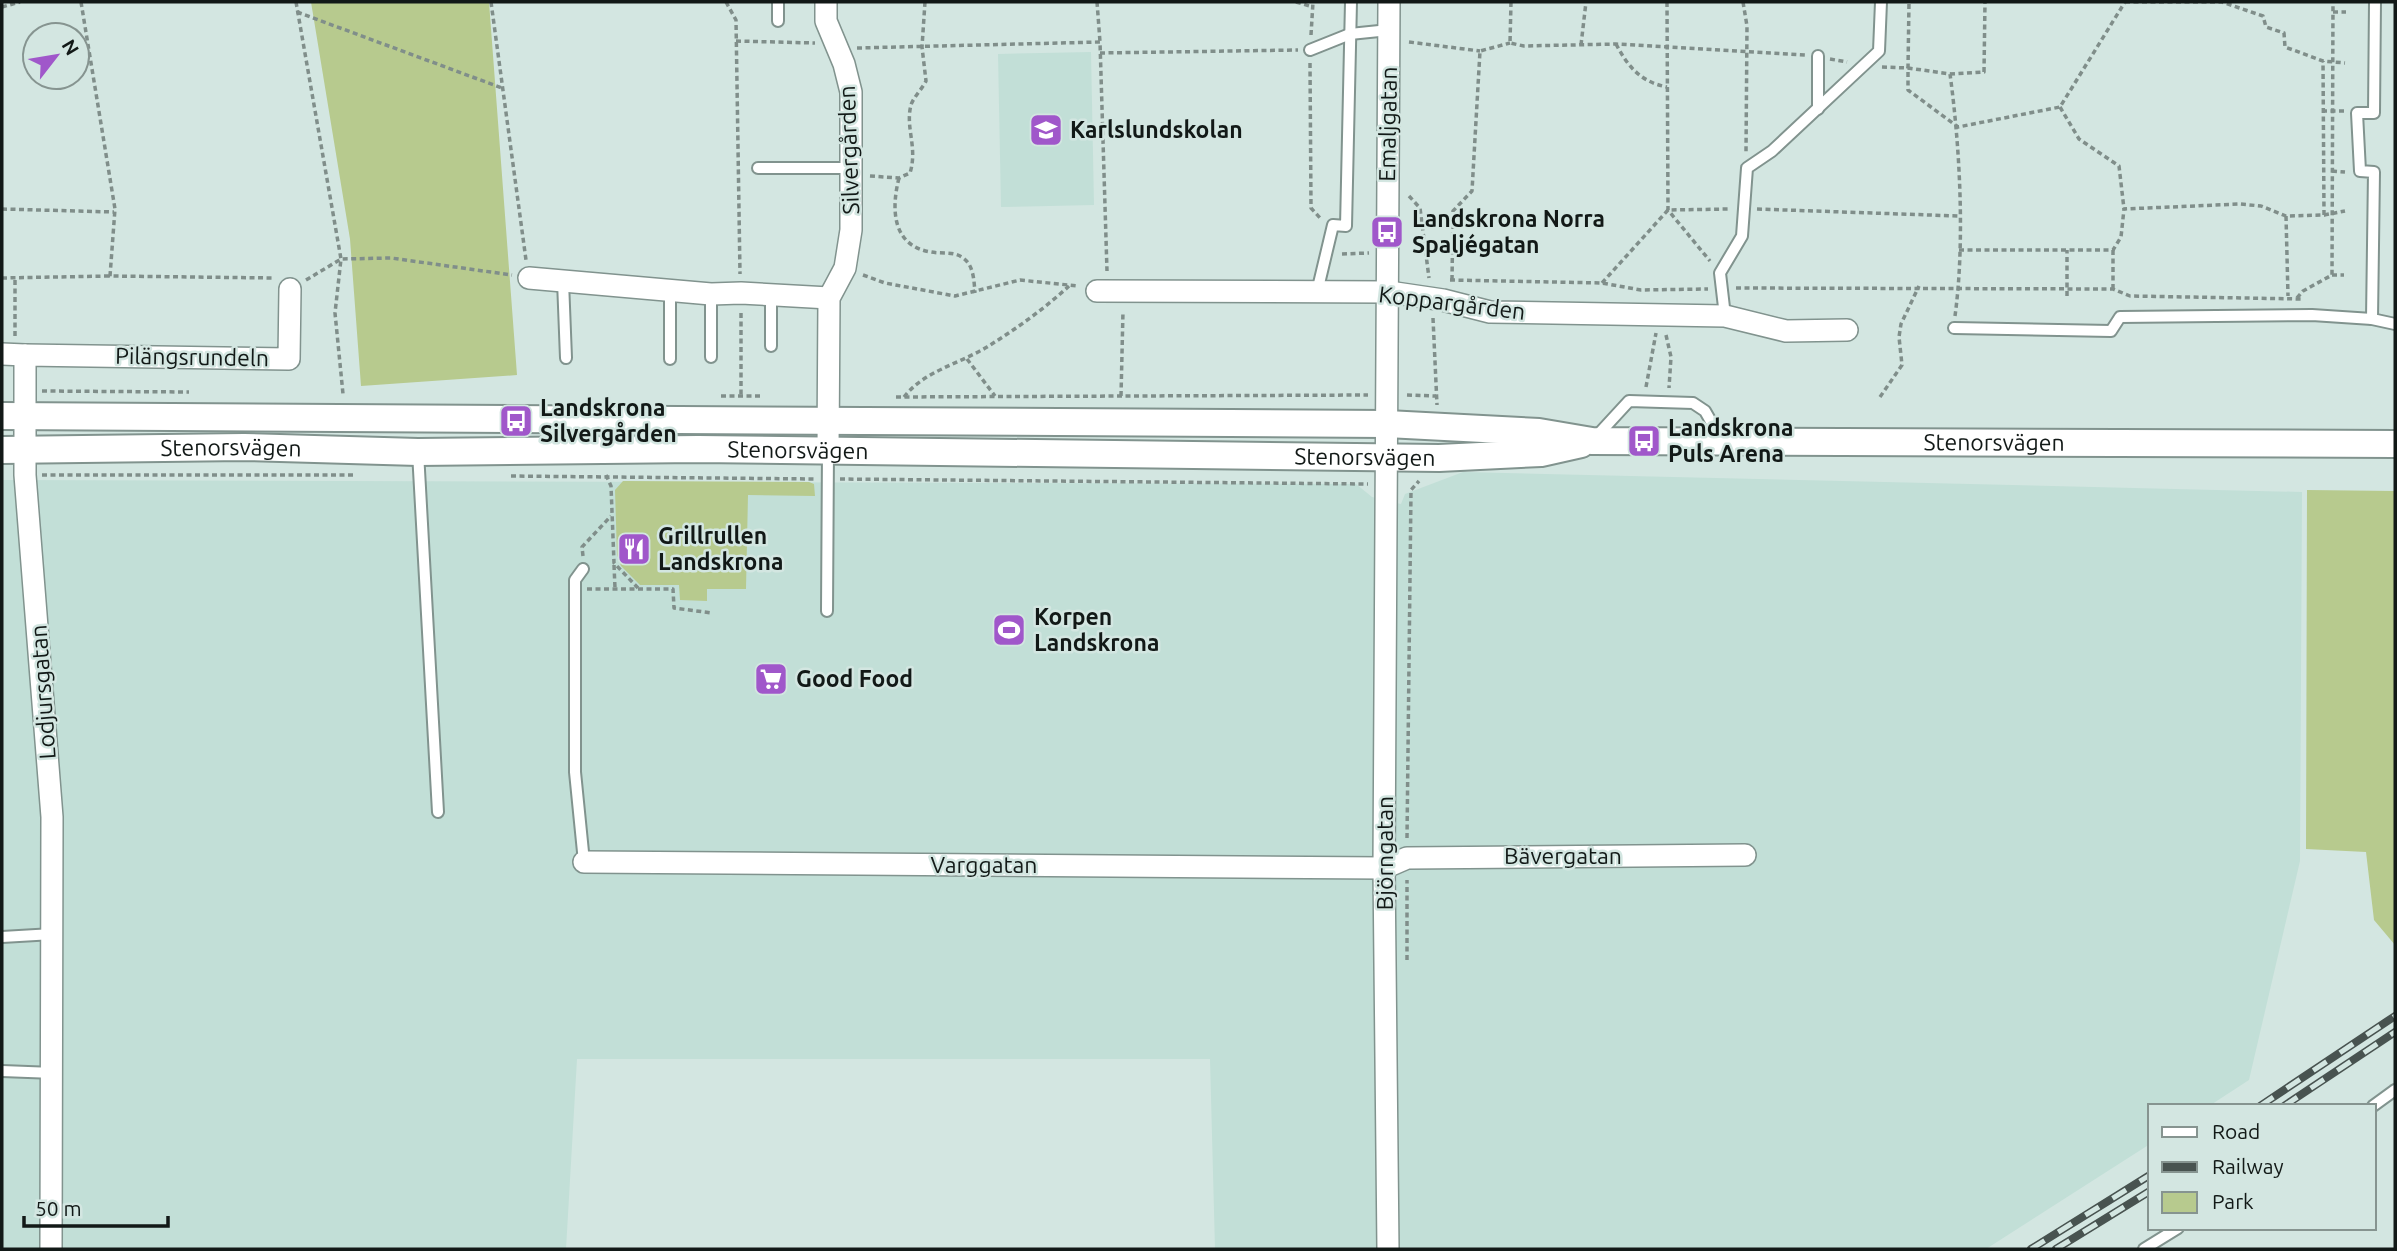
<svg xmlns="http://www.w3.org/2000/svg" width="2397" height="1251" viewBox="0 0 2397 1251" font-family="Ubuntu,sans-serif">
	<rect width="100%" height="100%" fill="#d3e6e1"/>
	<g fill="#c2dfd7">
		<path d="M1091,52L1094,205L1001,207L998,54Z"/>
		<path d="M1463,472L2302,492L2300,861L2249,1080L2209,1106H2150V1144L1986,1249H1215L1210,1059H577L566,1249H2V480L1356,484L1372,497L1401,504L1405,494Z"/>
	</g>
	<g fill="#b7ca8e">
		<path d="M311,2H489L517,375L361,386L350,239Z"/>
		<path d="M623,481L809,482L814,484L815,496L748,495L746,589H707V601L680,600L679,585H640L621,566L617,555L615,490Z"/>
		<path d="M2307,490L2395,491V945L2374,920L2366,852L2306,849Z"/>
	</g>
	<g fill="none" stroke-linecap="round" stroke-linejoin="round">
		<defs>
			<g id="service">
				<path d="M778,2V21"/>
				<path d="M2375,2L2374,113H2357L2360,171L2374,172L2372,319L2395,324"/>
				<path d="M1310,50L1350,34L1389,30"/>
				<path d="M1818,56V109"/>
				<path d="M758,168H851"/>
				<path d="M563,281L566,358"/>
				<path d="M1317,292L1333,225L1346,226L1351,2"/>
				<path d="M711,294V357"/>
				<path d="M1725,316L1720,273L1742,236L1747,168L1772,151L1879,51L1881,2"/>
				<path d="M1954,328L2111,331L2120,317L2312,315L2372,319"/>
				<path d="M771,346V295"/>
				<path d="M670,359V291"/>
				<path d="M1594,439L1629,401L1693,403L1705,411L1721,439"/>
				<path d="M418,452L438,812"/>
				<path d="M583,569L575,580V772L584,862"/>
				<path d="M827,611L828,450"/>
				<path d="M2,937L53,934"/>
				<path d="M2,1071L54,1073"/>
				<path d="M2373,1106L2395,1090"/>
				<path d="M2144,1249L2178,1228"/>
			</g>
			<g id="minor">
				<path d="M826,2V21L844,64L851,92V230L845,268L829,298L828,450"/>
				<path d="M529,278L711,294L741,293L829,298"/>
				<path d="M1097,291L1389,292L1443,300L1490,312L1725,316L1786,331L1847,330"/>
				<path d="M2,354L25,355"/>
				<path d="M584,862L1384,868L1407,858L1745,855"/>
				<path d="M51,1249L52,817L25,475V355L289,359L290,289"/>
				<path d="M1388,1249L1384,868L1389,2"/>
			</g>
			<g id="tertiary">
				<path id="s1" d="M2,416L1387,424L1539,432L1592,441L2395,444"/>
				<path id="s2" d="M2,450L244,447L418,452L698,449L1439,458L1541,453L1581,444"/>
			</g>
		</defs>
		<use href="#service" stroke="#81938e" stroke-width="14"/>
		<use href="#minor" stroke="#81938e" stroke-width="24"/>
		<use href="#tertiary" stroke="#81938e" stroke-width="30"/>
		<g stroke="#808e8a" stroke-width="3.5" stroke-dasharray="5 3.5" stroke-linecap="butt">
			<path d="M81,2L115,209L110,276L274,278"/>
			<path d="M296,2L341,259L335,313L343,394"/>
			<path d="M491,2L526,260"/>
			<path d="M726,2L736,20L740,274"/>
			<path d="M1097,2L1100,42"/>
			<path d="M1296,2L1313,7"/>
			<path d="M1511,2L1510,43L1524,46L1616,44L1805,55"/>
			<path d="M1667,2L1668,210L1710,261"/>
			<path d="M1743,2L1747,26L1746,152"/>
			<path d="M2125,2H2222L2263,16L2266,27L2284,33L2285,47L2323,61L2345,63"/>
			<path d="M2,7L20,2"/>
			<path d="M297,12L502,88"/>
			<path d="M2333,12H2346"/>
			<path d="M1311,35L1313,2"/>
			<path d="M736,41L815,43"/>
			<path d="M1409,42L1480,51"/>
			<path d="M1616,44C1628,67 1641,82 1667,87"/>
			<path d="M1581,45L1586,2"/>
			<path d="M857,48L1100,42L1107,271"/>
			<path d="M1100,53L1298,50"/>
			<path d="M1830,59L1847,62"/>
			<path d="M1310,63L1311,208L1321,219"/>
			<path d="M1882,67L1908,68L1909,2"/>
			<path d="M1950,74L1984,72L1985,2"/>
			<path d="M2060,107L2079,139L2119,166L2124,209"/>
			<path d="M2322,111H2345"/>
			<path d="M2332,171L2345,172"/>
			<path d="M870,176L899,178L910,173C918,147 905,128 911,105C913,98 922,89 926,81L922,47L925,2"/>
			<path d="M899,178C891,209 892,246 931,252C942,254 954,251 963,258C974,265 974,282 975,293"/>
			<path d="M1409,196L1420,208L1429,278"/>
			<path d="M2,209L114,212"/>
			<path d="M1757,209L1958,216"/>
			<path d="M2324,215L2345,211"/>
			<path d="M2286,216L2288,296"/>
			<path d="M1959,250H2113L2121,237L2124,209L2240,204L2261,206L2286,216L2324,215L2323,61"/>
			<path d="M2113,250V289"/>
			<path d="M1342,254L1369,253"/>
			<path d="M863,275L885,283L955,296L1020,280L1078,286"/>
			<path d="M2332,275H2344"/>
			<path d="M2,278L110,276"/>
			<path d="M306,280L341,259L391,258L512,275"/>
			<path d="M1450,280L1602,283L1641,290L1708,289"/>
			<path d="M1452,280L1453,211L1472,191L1480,51L1510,43"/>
			<path d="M1602,283L1668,210L1729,209"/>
			<path d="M1736,288L2113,289L2130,296L2301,299"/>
			<path d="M2067,296V250"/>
			<path d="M2297,298L2303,291L2332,275L2333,2"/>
			<path d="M741,313V395"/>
			<path d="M1955,316C1965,243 1960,147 1950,74L1908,68V90L1958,127L2060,107L2125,2"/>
			<path d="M1433,318L1437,405"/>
			<path d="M1666,335L1671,357L1669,388"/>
			<path d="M15,336V278"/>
			<path d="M967,359L995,396"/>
			<path d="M1646,387L1656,333"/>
			<path d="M42,391L189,392"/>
			<path d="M1407,395L1436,396"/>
			<path d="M721,396H763"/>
			<path d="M1121,396L1123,311"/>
			<path d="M896,397L1368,395"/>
			<path d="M904,397C924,371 959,364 987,347C1016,329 1044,309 1069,286"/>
			<path d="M1880,397L1902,365L1899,337L1901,324L1919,286"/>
			<path d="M42,475H353"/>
			<path d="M606,475L611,486L614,563L638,588"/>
			<path d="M511,476L815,479"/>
			<path d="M840,479L1368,484"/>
			<path d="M583,556L582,547L611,516"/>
			<path d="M614,565L615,588"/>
			<path d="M587,589H673L674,608L712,613"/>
			<path d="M1407,838L1411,490L1419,481"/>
			<path d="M1407,960V880"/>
		</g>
		<use href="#service" stroke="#fff" stroke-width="10"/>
		<use href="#minor" stroke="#fff" stroke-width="21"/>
		<use href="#tertiary" stroke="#fff" stroke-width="26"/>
		<defs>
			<g id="rail">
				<path d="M2260,1106L2395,1016"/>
				<path d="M2284,1106L2395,1032"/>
				<path d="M2031,1249L2150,1175"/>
				<path d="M2056,1249L2150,1191"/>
			</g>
		</defs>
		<use href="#rail" stroke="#485350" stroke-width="8"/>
		<use href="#rail" stroke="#d3e6e1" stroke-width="5" stroke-dasharray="16" stroke-linecap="butt"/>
	</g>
	<defs>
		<symbol id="school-square" viewBox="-11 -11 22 22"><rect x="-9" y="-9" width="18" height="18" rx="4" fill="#a057ca" stroke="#d3e6e1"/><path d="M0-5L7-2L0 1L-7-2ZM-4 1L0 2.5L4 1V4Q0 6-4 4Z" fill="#fff"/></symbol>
		<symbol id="bus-square" viewBox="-11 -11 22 22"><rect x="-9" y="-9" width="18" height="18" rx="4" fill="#a057ca" stroke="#d3e6e1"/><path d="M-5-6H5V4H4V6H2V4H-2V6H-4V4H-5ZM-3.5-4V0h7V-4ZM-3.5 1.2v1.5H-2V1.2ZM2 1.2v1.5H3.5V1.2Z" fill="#fff"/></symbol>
		<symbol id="restaurant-square" viewBox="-11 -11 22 22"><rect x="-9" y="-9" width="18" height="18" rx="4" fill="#a057ca" stroke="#d3e6e1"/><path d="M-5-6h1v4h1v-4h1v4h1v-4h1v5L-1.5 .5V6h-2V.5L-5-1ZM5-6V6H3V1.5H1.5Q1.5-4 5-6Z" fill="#fff"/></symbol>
		<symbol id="stadium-square" viewBox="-11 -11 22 22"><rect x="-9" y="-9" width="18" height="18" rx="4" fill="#a057ca" stroke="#d3e6e1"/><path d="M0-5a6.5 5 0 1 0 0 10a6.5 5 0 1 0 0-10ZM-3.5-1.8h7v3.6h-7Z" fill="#fff"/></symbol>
		<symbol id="supermarket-square" viewBox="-11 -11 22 22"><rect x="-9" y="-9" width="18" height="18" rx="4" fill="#a057ca" stroke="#d3e6e1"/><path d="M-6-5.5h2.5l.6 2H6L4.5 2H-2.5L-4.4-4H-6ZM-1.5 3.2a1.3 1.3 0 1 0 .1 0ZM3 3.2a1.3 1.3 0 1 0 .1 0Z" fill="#fff"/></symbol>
	</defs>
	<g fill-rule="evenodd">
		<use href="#school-square" x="1027" y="111" width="38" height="38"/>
		<use href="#bus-square" x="1368" y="213" width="38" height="38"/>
		<use href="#bus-square" x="497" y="402" width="38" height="38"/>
		<use href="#bus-square" x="1625" y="422" width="38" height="38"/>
		<use href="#restaurant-square" x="615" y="530" width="38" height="38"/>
		<use href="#stadium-square" x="990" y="611" width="38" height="38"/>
		<use href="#supermarket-square" x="752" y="660" width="38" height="38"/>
	</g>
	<g text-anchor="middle" stroke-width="5" stroke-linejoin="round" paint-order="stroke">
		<g font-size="23" fill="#121917" stroke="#d3e6e1">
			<text transform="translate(1388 124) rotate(-89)" y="8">Emaljgatan</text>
			<text transform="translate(849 150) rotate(-92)" y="8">Silvergården</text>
			<text transform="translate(1452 303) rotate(7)" y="8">Koppargården</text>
			<text transform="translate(192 357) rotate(1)" y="8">Pilängsrundeln</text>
			<text dy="8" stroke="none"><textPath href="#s1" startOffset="1993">Stenorsvägen</textPath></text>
			<text dy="8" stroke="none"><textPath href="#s2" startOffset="229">Stenorsvägen</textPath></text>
			<text dy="8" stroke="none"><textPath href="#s2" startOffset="796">Stenorsvägen</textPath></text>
			<text dy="8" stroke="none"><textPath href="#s2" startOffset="1363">Stenorsvägen</textPath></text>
			<text transform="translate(43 692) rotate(-94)" y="8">Lodjursgatan</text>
			<text transform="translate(1385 853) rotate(-90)" y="8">Björngatan</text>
			<text x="1563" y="864">Bävergatan</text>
			<text x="984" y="873">Varggatan</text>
		</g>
		<g font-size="23" font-weight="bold" fill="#121917" stroke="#d3e6e1" text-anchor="start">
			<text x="1070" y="138">Karlslundskolan</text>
			<text x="1412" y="227">Landskrona Norra<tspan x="1412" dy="26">Spaljégatan</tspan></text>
			<text x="540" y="416">Landskrona<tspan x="540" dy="26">Silvergården</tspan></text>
			<text x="1668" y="436">Landskrona<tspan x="1668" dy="26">Puls Arena</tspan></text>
			<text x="658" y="544">Grillrullen<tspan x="658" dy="26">Landskrona</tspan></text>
			<text x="1034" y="625">Korpen<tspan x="1034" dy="26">Landskrona</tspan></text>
			<text x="796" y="687">Good Food</text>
		</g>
	</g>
	<rect width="2397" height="1251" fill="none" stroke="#121917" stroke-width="7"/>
	<rect x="2148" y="1104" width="228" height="126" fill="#d3e6e1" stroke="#869490" stroke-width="2"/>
	<rect x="2162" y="1127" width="35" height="10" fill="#ffffff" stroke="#869490" stroke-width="2"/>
	<text x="2212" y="1139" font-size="21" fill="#121917">Road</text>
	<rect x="2162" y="1162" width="35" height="10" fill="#485350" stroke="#869490" stroke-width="2"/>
	<text x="2212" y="1174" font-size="21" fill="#121917">Railway</text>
	<rect x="2162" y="1192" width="35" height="21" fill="#b7ca8e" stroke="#869490" stroke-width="2"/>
	<text x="2212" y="1209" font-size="21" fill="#121917">Park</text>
	<g transform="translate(56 56) rotate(59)"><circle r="33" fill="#d3e6e1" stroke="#869490" stroke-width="2"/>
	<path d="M0-5L12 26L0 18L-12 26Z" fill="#a057ca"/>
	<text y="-10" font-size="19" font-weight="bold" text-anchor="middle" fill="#121917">N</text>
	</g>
	<path d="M24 1216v10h144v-10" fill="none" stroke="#121917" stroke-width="3.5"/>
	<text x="35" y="1216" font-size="21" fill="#121917" stroke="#d3e6e1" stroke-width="5" paint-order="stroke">50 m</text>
</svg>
